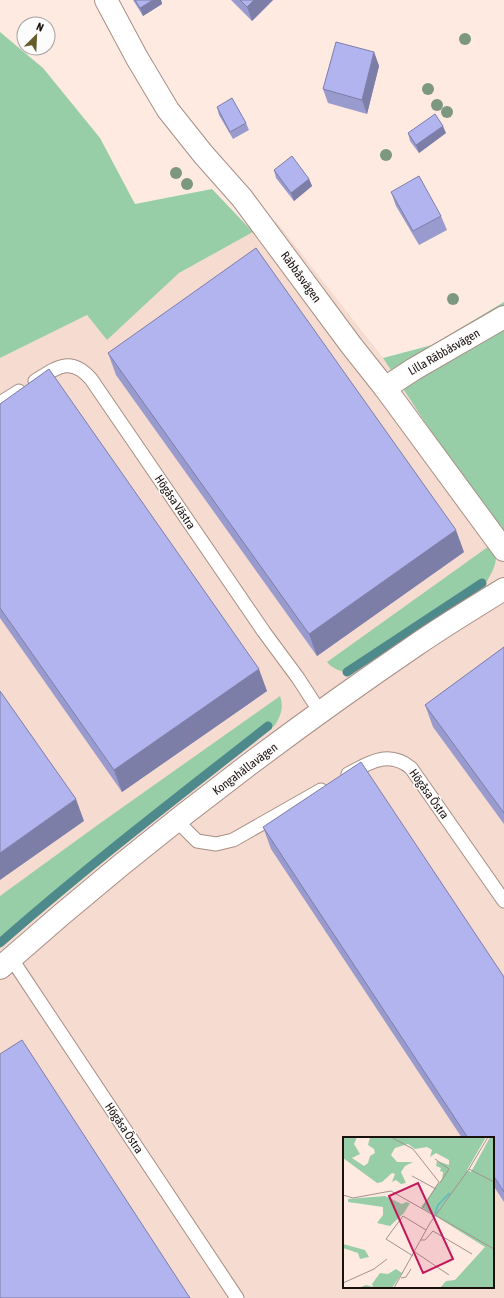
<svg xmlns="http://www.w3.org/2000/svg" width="504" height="1298" viewBox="0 0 504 1298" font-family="'Asap Condensed',sans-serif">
	<rect width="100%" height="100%" fill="#ffeae2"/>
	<path fill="#f6dbd1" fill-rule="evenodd" d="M276,221L383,358L504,543V1298H0V358L87,315L107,340L179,273L253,232ZM344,1138H493V1287H344Z"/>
	<g fill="#97cea7">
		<path d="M0,32L43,68L100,138L135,204L212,189L253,232L179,273L107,340L87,315L0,358Z"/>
		<path d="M504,302V543L383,358L432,345Z"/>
		<path d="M492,544C500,558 494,569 487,581L349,673C340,671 333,669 327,662Z"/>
		<path d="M280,696C284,708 281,715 275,725L165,810L0,948V896L99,824Z"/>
	</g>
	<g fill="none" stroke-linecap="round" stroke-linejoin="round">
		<g stroke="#4e898b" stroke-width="9">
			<path d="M347,672L482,583"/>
			<path d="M0,943C86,867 178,797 268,726"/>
		</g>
		<defs>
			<g id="service">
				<path d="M35,381C57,367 71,356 91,379L264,632L298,678L320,712"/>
				<path d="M0,403L19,391"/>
				<path d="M348,774C370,762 389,750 411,768L504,901"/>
				<path d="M177,821L197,841L216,844L233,840L321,790"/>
				<path d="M11,958L237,1298"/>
			</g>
			<g id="minor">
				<path d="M106,0L137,58L168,110L203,154L242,198L351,345L385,388L504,550"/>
				<path d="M385,388L414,369L504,317"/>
			</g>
			<path id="tertiary" d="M0,968C131,852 272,743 416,645C445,625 475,607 504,589"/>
		</defs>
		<use href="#service" stroke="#a78f86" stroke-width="15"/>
		<use href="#minor" stroke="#a78f86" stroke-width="24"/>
		<use href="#tertiary" stroke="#a78f86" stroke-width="24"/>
		<use href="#service" stroke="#fff" stroke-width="13"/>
		<use href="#minor" stroke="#fff" stroke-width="22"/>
		<use href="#tertiary" stroke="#fff" stroke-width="22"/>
	</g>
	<g fill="#7d9880">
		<circle cx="465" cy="39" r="6"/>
		<circle cx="428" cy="89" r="6"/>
		<circle cx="437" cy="105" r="6"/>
		<circle cx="447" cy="112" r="6"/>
		<circle cx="386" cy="155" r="6"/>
		<circle cx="176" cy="173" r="6"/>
		<circle cx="187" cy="184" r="6"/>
		<circle cx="453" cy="299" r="6"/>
	</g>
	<g fill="#999bce">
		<path d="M133,0H161L162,4L143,16Z"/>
		<path d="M231,0H273L252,21Z"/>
		<path d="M374,52L379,66L367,114L328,103L323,89Z"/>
		<path d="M217,107L246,123L249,130L233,139L219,115Z"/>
		<path d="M408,133H446L419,153L410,141Z"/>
		<path d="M274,170L309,179L312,186L294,201L276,178Z"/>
		<path d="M391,192L441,216L447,230L419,245L396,206Z"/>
		<path d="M108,353L464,552L317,656L116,375Z"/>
		<path d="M0,404L267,691L122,792L0,618Z"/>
		<path d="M504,647V824L433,727L425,705Z"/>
		<path d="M263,827L504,977V1202L493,1185V1138H462L271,849Z"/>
	</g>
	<g fill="#7d7ea7">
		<path d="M153,0H161L162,4L143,16L140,8Z"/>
		<path d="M254,0H273L252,21L247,7Z"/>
		<path d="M374,52L379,66L367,114L362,100Z"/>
		<path d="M443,126L446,133L419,153L416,145Z"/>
		<path d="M309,179L312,186L294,201L291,193Z"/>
		<path d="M456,530L464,552L317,656L309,634Z"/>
		<path d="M259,669L267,691L122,792L114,770Z"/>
		<path d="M76,799L84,821L0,880V853Z"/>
	</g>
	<g fill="#b2b4ef" stroke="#7d7ea7">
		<path d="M135,0H153L140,8Z"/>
		<path d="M240,0H254L247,7Z"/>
		<path d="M336,42L374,52L362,100L323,89Z"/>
		<path d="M232,98L246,123L230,132L217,107Z"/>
		<path d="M435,114L443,126L416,145L408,133Z"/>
		<path d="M292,156L309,179L291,193L274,170Z"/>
		<path d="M419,176L441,216L413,231L391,192Z"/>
		<path d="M256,248L456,530L309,634L108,353Z"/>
		<path d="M49,369L259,669L114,770L0,608V404Z"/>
		<path d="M504,647V813L425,705Z"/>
		<path d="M0,691L76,799L0,853Z"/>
		<path d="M361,762L504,977V1192L493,1175V1138H468L263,827Z"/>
		<path d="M22,1040L190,1298H0V1054Z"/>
	</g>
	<g text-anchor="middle" stroke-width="3" stroke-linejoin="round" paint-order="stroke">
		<g font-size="12" fill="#1a110e" stroke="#fcfcfc">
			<text transform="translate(301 277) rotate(54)" y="4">Räbbåsvägen</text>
			<text transform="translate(444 352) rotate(-30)" y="4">Lilla Räbbåsvägen</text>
			<text transform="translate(175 502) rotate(56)" y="4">Högåsa Västra</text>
			<text transform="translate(245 769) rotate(-37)" y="4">Kongahällavägen</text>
			<text transform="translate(429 794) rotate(54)" y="4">Högåsa Östra</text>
			<text transform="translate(124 1128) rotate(56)" y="4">Högåsa Östra</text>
		</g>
	</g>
	<g transform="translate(343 1137)">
		<rect width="151" height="151" fill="#ffeae2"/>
		<path d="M0,0H14L11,7L17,17L9,21L21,29L25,26L27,19L32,16L31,12L25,8L27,0H143L124,33L128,35L147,0H151V151H97L103,144L112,143L142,110L78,70L99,42L100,35L97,34L98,31L93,29L94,24L106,28V23L93,16L87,20L89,13L84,10L72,12L65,7L52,11L48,18L54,25H70L62,29L58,35L63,46L58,47L53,43L49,45L52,37L49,36L39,45L34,46L0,21ZM42,59L59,67L63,65L67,66L61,76L47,89L34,86L40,78V70L5,65V62ZM0,107L22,113L26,120L17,122L15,116L0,111ZM53,132L59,136L49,151H16L23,148L30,150L29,147L37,136L45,137Z" fill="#97cea7"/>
		<path fill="none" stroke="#65bdc0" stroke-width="2" d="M92,77L95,68L107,56"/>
		<path fill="none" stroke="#a3938d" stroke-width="1" d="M48,0L70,12L96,45L79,72M92,22L106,32L97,46M126,32L151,45M69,39L93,52M0,58L10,61L48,54L92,79M92,78L151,112M78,103H82L90,94L129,117M72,115L106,138M70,119L43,102L60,79L83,93M58,141L63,140L68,132M0,146L31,132L44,122M51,151L87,86L126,32L145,0"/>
		<path fill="#c2185b" fill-opacity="0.15" stroke="#c2185b" stroke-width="2" d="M75,46L110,122L80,136L46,59Z"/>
		<rect width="151" height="151" fill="none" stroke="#1a110e" stroke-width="2"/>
	</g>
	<g transform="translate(36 36) rotate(24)"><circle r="19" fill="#fcfcfc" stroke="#a29e9d"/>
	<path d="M0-3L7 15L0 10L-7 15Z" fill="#665d2a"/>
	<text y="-6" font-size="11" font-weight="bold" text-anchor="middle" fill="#1a110e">N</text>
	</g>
</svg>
